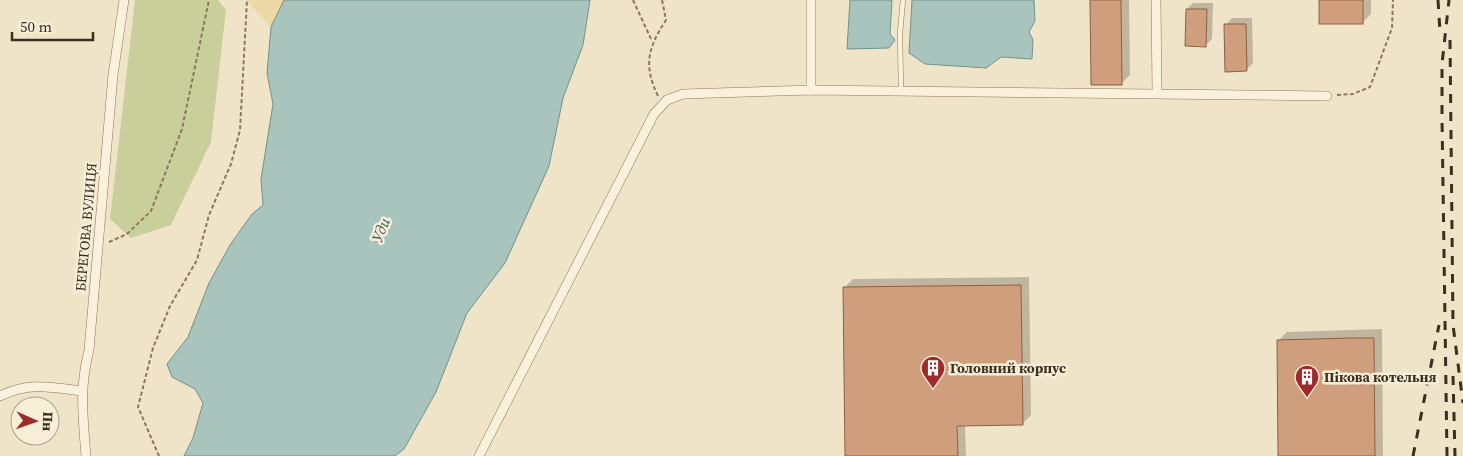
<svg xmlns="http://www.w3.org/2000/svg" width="1463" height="456" viewBox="0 0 1463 456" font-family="'Source Serif 4',serif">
	<rect width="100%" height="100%" fill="#f0e4c8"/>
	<path fill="#c9cf9b" d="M135,0H218L226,10L211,142L171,225L131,238L110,219Z"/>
	<path fill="#ecd9a5" d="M246,0H284L271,27Z"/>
	<g fill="#a9c4bc" stroke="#6f938a">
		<path d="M284,0H590L583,45L563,98L549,166L505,263L467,313L436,392L404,449L395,456H184L193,438L203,403L195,389L172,377L167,364L188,337L209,283L230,245L252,214L263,205L261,179L273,104L267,73L271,27Z"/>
		<path d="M850,0H892L890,34L895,40L889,48L847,49Z"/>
		<path d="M912,0H1034L1035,21L1029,32L1033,40L1032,59L1001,57L986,68L925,64L909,53Z"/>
	</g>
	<g fill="#0003">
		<path d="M1091,0H1129L1130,75L1121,84Z"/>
		<path d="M1320,0H1371V14L1362,23Z"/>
		<path d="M1193,3H1213L1212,39L1206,45L1187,9Z"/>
		<path d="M1232,18H1252L1253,63L1246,70L1226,25Z"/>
		<path d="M1029,277L1031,415L1022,424L965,425L966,456H1013H846L844,288L853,279Z"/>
		<path d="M1382,329L1383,456H1279L1278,341L1287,332Z"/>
	</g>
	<g fill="#cf9f7d" stroke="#8d5f41">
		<path d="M1090,0H1121L1122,85H1091Z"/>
		<rect x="1319" y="0" width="44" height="24"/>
		<path d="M1186,9H1207L1206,47L1185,46Z"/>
		<path d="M1224,24H1246L1247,71L1225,72Z"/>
		<path d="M1021,285L1023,425L957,426L958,456H845L843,287Z"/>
		<path d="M1352,338H1374L1375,456H1278L1277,340Z"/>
	</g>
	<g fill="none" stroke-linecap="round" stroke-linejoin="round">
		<defs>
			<path id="service" d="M901,91L900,33L903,0"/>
			<g id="minor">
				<path d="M1156,0L1157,92"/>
				<path d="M811,90V0"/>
				<path d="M0,396C30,382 49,387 81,391"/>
				<path d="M86,456C83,417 79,389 89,350L113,75L124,0"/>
				<path d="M479,456L654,114L667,100L683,94L811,90L1327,96"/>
			</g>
		</defs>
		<use href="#service" stroke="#8d765c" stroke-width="5.5"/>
		<use href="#minor" stroke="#8d765c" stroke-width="10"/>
		<g stroke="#8d765c" stroke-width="2" stroke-dasharray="4 2.5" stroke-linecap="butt">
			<path d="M633,0L652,41"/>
			<path d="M1337,95L1353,94L1370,87L1392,28L1393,0"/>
			<path d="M658,96C643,65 648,48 666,20L662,0"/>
			<path d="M109,242L127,234L151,211L182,129L209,0"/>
			<path d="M159,456L138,407L153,348L170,306L197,260L209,215L231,164L240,130L247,0"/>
		</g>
		<use href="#service" stroke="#faf1dc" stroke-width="4.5"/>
		<use href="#minor" stroke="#faf1dc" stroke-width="9"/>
		<g stroke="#3d2e20" stroke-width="3" stroke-dasharray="9 9" stroke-linecap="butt">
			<path d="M1438,0L1440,32"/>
			<path d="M1450,40L1453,325L1463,403"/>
			<path d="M1453,376L1455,456"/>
			<path d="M1413,456L1439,325"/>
			<path d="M1447,456L1442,118V64L1449,0"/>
		</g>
	</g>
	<defs>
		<symbol id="building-pin" viewBox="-11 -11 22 30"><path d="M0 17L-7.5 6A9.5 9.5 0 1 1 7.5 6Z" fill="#9e2a2b" stroke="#f7eed8"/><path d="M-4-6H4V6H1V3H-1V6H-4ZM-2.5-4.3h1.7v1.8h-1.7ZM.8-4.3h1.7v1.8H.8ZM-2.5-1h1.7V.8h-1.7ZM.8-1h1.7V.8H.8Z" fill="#fff"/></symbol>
	</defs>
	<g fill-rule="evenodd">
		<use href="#building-pin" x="919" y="354" width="28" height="38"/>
		<use href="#building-pin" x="1293" y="363" width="28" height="38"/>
	</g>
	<g text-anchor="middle" stroke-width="5" stroke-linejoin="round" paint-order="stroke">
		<g font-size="14" fill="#3d2e20" stroke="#f7eed8">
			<text transform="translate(86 227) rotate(-85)" y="5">БЕРЕГОВА ВУЛИЦЯ</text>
		</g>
		<g font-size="14" font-weight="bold" fill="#3d2e20" stroke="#f7eed8" text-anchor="start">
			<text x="950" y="373">Головний корпус</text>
			<text x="1324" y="382">Пікова котельня</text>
		</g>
		<g font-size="15" font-style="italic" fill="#2f5d5a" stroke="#f7eed8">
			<text transform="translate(381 230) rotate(-67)" y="5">Уди</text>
		</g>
	</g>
	<g transform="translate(35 421) rotate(92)"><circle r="24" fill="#f7eed8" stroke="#ada18e"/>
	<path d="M0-4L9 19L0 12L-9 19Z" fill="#9e2a2b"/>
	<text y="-8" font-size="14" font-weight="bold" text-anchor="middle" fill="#3d2e20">Пн</text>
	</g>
	<path d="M12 32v8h81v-8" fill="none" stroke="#3d2e20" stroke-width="2.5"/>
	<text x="20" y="32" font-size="15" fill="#3d2e20" stroke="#f7eed8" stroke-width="4" paint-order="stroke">50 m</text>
</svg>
